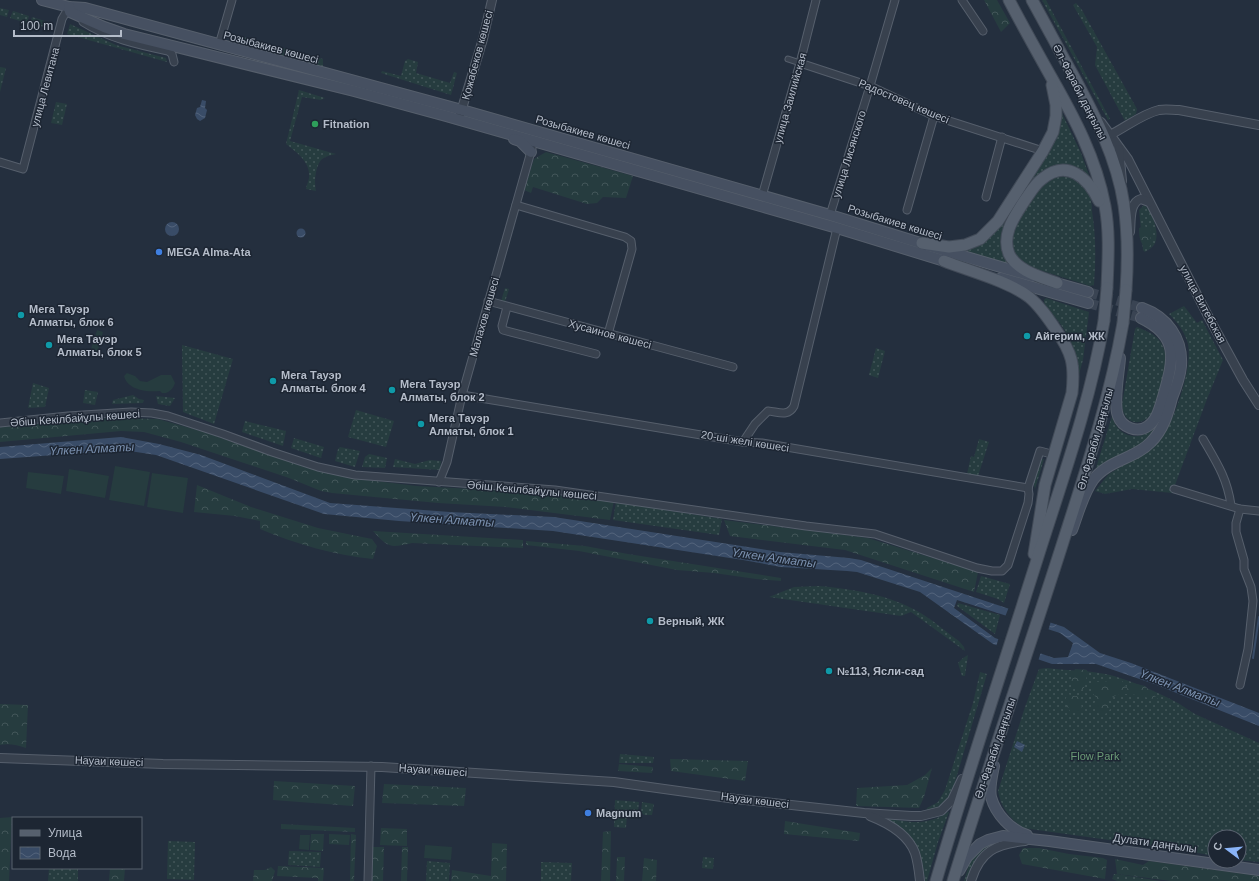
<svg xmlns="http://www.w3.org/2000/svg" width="1259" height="881" viewBox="0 0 1259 881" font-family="Helvetica,sans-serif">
	<defs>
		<pattern id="grass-dots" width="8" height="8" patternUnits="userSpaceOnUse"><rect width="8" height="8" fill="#263c3f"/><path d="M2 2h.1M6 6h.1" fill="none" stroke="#435659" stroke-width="1.8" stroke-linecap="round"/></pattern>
		<pattern id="forest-crowns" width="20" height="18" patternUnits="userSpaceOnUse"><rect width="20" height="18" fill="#263c3f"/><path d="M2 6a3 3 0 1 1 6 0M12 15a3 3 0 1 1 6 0" fill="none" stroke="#435659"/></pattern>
		<pattern id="water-waves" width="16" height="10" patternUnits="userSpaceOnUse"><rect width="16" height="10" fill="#394c67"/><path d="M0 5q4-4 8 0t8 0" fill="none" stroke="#53647b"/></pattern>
	</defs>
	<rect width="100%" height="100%" fill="#242f3e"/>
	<g fill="url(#grass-dots)">
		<path d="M1042,0H1046L1110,119L1108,120Z"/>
		<path d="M1076,3L1082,10L1137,109L1136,114L1125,121L1095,65L1097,47L1073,5Z"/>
		<path d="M0,8L9,10L7,17L0,15Z"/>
		<path d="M13,11L29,16L27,23L10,18Z"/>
		<path d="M32,17L45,21L44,27L30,23Z"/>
		<path d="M70,24L116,45L166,58L167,62L67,34Z"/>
		<path d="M229,33L323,59V67L231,43Z"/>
		<path d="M408,59L418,62L416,73L450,83L454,72L457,73L451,95L381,73L382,71L401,76L405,61Z"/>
		<path d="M0,67L6,68L0,92Z"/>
		<path d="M299,90L325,98L321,100L302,97L290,141L336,154C331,155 324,157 321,160C315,168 314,182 316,191L306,189C307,184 310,178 309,173C308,160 295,151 286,144Z"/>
		<path d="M56,102L67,104L62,125L51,123Z"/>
		<path d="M1059,107L1081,153L1089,175H1088L1083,172L1037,177L1026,189L1052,144Z"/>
		<path d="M1058,176C1071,176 1083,181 1089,193C1091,198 1092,205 1092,211C1096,236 1096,260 1094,285L1090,286L1030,267C1024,263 1018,259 1014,252C1006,234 1022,215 1031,201C1035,195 1039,188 1044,183C1048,180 1053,178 1058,176Z"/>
		<path d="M1144,205C1152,210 1159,231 1156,240C1155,246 1150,249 1145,252L1143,250L1139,210Z"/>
		<path d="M1007,219C999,235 998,252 1011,265L956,250L984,242Z"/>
		<path d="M505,288L509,289L505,302L501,301Z"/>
		<path d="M1046,298L1089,312L1083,360L1079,374C1077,354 1071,338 1059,322C1054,316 1043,308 1044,300Z"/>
		<path d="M1184,306L1197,323L1202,320L1223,360L1207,399L1172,493L1132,489L1105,494L1095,491C1100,485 1104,479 1109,474C1113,471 1118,469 1122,466C1134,460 1147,454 1156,445C1173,428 1193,368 1188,344C1185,332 1177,322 1169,314Z"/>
		<path d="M1137,327C1142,329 1147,331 1152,334C1179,351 1159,390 1152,413C1141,429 1122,423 1122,404L1135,329Z"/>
		<path d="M182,345L233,359L214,424L183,412Z"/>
		<path d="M876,348L885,351L878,378L869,375Z"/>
		<path d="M33,383L49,388L45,407L28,408Z"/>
		<path d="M85,390L98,392L95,405L83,403Z"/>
		<path d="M133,395L139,399L144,400L143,403L112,404L113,400Z"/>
		<path d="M156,396L175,398L170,406L158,404Z"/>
		<path d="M356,410L394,421L386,447L348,437Z"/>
		<path d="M1112,416C1118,440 1143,442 1158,425L1149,438L1142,444L1111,460L1095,471Z"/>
		<path d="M245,421L286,431L283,446L242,432Z"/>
		<path d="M294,438L324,447L321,458L291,448Z"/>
		<path d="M979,439L989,442L978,476L967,474L971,456L974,457Z"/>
		<path d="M340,447L360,451L355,467L335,461L338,449Z"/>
		<path d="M369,454L387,458L385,468L362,467L365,457Z"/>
		<path d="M395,459L415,464L430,460L441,461L440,470L393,467Z"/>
		<path d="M1044,459L1035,489L1033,482L1039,460Z"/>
		<path d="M616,502L722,519L719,535L613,520Z"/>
		<path d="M981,576L1010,584L1004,603L998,599L976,592Z"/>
		<path d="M819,586C852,589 890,595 919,612C933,620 946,632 959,641L964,647L965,651L911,612L901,616L769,597L794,587Z"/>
		<path d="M958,603L1000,615L995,634L957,606Z"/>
		<path d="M968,655L965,676H962L958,663L963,658Z"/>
		<path d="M1047,668C1069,671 1092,670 1114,676C1134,682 1155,691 1174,701C1181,704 1188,710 1195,714C1216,724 1238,733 1259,743V862L1239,860V837H1215V856L1181,850L1023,828C1010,818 1001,808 998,791L1025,707L1039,669Z"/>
		<path d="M980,672L987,674L952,792C945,803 938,808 926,813L927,808L938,802L945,790L973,703Z"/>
		<path d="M620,754L654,757L653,763H619Z"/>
		<path d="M615,800L639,802L638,813L636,815L627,814L626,828L614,827Z"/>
		<path d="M642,802L654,804L652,815H644L641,812Z"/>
		<path d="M948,812H949L938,842L927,881H925C922,849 911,829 879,817C905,821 925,828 948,812Z"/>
		<path d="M1010,840L994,845L979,857L968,881H964L971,858L977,851L993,841Z"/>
		<path d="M168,841L195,842L194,880L167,879Z"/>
		<path d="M289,851L321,852L320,867L288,865Z"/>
		<path d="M703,857L714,858L713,869L702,868Z"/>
		<path d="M427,861L450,863L449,881H426Z"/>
		<path d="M541,862L572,863L571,881H541Z"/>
		<path d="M49,868H78V881H48Z"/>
		<path d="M1114,874H1117L1161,881H1117L1112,879Z"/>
	</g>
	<g fill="url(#forest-crowns)">
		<path d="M984,0H997L1010,23L1001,32Z"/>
		<path d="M546,152L633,176L626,198L603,197L597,203L587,204L533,187L531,193L524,190L534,159Z"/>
		<path d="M1144,226L1151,229L1150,246L1147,249C1140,244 1139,237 1139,228Z"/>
		<path d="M111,418L158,419L204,432L307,468L351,478L417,486L509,491L614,501L610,520L506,507L438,503L332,493L321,491L289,478L181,442L144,432L121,431L0,442V427Z"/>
		<path d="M197,485L251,507L318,528L372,539L377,546L373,559C334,555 296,544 260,529V521L235,516L194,512Z"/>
		<path d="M724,520L868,538L978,572L974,592L845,550L730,536Z"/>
		<path d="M373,531L523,540V548L412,543C390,548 388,548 373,531Z"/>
		<path d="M526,541L585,546L628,554L781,578V581L756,579L714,573L677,570L579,551L526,545Z"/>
		<path d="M1075,669L1087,670C1088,677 1084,683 1084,690H1078L1071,684L1072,675Z"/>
		<path d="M1111,681H1122L1128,689L1133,683L1145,686L1160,701C1143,697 1123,688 1108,700L1111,708L1107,713L1102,715L1098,713L1094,708V703L1098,700L1091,691L1094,682Z"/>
		<path d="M1067,694L1080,697L1082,710L1078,714L1070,711L1065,703Z"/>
		<path d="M0,704L28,705L26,748C17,745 9,743 0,745Z"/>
		<path d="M670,759L748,761L745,781L671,771Z"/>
		<path d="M619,764L653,767L652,773L618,771Z"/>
		<path d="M932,768L924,797L919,808L856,806L857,788L907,785L925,775Z"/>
		<path d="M274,781L355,786L353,806L273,800Z"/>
		<path d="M384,784L466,788L464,806L382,803Z"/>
		<path d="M12,817L9,881H0V818Z"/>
		<path d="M785,821L860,833L859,841L784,834Z"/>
		<path d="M281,824L355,828V832L281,829Z"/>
		<path d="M381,828L407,829V846L380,845Z"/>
		<path d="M611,831L610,881H601L603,832Z"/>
		<path d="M311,834H324L323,851L310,850Z"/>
		<path d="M329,834L350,835L349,845L329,844Z"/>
		<path d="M351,834L356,835L354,881H350Z"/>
		<path d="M492,843L507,844L506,881H451L452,870L491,876Z"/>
		<path d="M373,847H384L383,881H372Z"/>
		<path d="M402,847H408L407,881H401Z"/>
		<path d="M1023,848H1039L1069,854L1103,858L1107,860L1105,879L1022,864L1019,855Z"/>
		<path d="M617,857H625L624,881H616Z"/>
		<path d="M644,858L657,860L656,881H642Z"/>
		<path d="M1115,859L1143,865L1149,861L1259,876V881H1171L1117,874Z"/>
		<path d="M278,866L324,868L323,881H318V878L277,876Z"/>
		<path d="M271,867L275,871L272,881H253L254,870H265Z"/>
		<path d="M110,868H125L124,881H109Z"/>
	</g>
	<g fill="#263c3f">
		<path d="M97,330L103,332L97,354L90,352Z"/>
		<path d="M127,373L135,376L140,381L147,382L161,375H171L175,383C173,389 169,394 162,393L160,391C148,392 128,391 124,376Z"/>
		<path d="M115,466L150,472L144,506L109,500Z"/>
		<path d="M69,469L109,476L105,498L66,491Z"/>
		<path d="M28,472L64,476L61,494L26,488Z"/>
		<path d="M152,473L188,478L183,513L147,507Z"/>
		<path d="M300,835H310L309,850L299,849Z"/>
		<path d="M425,845L452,847L451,860L424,858Z"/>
	</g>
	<g fill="url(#water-waves)" fill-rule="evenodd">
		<path d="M202,100L206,101L205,108L207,110L205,118L200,121L197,119L195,115L197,108L200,107Z"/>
		<circle cx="172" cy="229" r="7"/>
		<circle cx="301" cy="233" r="4.5"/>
		<path d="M121,437L159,444L201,455L330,503L450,512L554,517L780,552L849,558L861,560L1064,627L1100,653L1131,663L1259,713V726L1154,684L1096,664H1052L993,644L920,592L857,572L847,571L781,567L743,560L553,531L399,521L324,514L156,455L123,450L0,459V447ZM957,600L1060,633L1073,643L1068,657L1054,658L995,638L954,608Z"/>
		<path d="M1017,741L1025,745L1022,752L1014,747Z"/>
	</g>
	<g fill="#242f3e">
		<path d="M1009,607L1051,621L1048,631L1005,617Z"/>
		<path d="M999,637L1041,652L1038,661L996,647Z"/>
	</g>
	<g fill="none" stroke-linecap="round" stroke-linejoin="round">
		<path stroke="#394c67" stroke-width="2" d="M1253,658L1259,617"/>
		<g stroke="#3a4453" stroke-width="10" stroke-dasharray="10 5" stroke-linecap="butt">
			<path d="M1088,292L1142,308"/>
			<path d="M1088,303L1141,318"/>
		</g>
		<defs>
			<path id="pedestrian" d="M788,59L800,63"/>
			<g id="minor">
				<path d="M962,0L983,31"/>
				<path d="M83,22C108,38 138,45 168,51L172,54L174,62"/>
				<path d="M219,45L232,0"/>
				<path d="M800,63L870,86L934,116L1043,151"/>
				<path d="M0,162L23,169L62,19L69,7"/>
				<path d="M762,196L800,63L816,0"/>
				<path d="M986,197L1002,137"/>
				<path d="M516,205L625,237L631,241L632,249L608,334"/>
				<path d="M907,210L934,116"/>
				<path d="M830,215L870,86L895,0"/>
				<path d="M488,301L733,367"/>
				<path d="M507,307L502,326L503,330L596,354"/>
				<path d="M462,395L743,442L762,443L1028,488"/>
				<path d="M0,423L68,416L131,412L152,413L168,416L223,434L272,452L318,467L355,475L555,490L806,526L875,534L977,568L992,571H1002L1008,565L1028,503L1029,494L1028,488"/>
				<path d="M1203,439C1217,463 1227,478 1231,505"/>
				<path d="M743,442L755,424L768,411C779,412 788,417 794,406L837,228"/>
				<path d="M439,482L447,462L462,395L532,148"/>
				<path d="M1028,488L1040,451L1055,455"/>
				<path d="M1174,489L1240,509L1259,511"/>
				<path d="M1240,509L1236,523V532L1244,560V569L1251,587L1253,601L1248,649L1240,685"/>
				<path d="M368,881L371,766"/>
			</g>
			<g id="tertiary">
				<path d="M460,115L483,39L492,0"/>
				<path d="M1101,122L1128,159L1208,316L1243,380L1259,405"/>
				<path d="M1110,135C1126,127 1142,114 1159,110C1166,109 1172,110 1179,110L1259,125"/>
				<path d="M1119,149L1122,181"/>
				<path d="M1130,232C1131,222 1129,202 1141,199L1149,202"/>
				<path d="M0,758L163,764L382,767L614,782L736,799L864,813L911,816H921L941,811L952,800L962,779"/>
				<path d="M870,816C888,823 908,834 915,853C918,862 919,872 920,881"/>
				<path d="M971,881C980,851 996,844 1025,841"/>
			</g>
			<g id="secondary">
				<path d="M42,0L69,7L85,8L462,110L830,215L956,254L1032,276"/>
				<path d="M69,7L70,12L104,27L124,34L354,91L446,116L837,228L951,263"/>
				<path d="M514,139L520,141L531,152"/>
				<path d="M1001,278L1088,303"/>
				<path d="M1049,281L1088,292"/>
				<path d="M1120,358C1119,373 1113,403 1118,416C1122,427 1137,434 1148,426C1157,420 1160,407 1163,397C1173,361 1181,337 1141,318"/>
				<path d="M1072,530C1078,514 1083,494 1093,480C1108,460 1135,459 1151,442C1163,430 1168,414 1172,398C1176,388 1180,377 1181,366C1183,338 1167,317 1142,308"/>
				<path d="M994,766C992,776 989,788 991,797C996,815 1011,830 1027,835"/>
				<path d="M959,871L967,857L980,844L988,840L1003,836L1049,841L1259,870"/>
			</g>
			<g id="primary">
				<path d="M1009,0C1022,25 1036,50 1050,75C1074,117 1096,158 1105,206C1110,233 1108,261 1107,288"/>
				<path d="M1032,0C1046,25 1059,50 1073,75C1095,116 1117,158 1124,205C1128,233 1128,261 1126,290"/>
				<path d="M922,243L949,247L965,245L980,239L998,221L1043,151L1053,132L1056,116V105L1052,85"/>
				<path d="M944,261C969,271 1008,281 1029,297C1040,306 1048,318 1056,330C1072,353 1075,364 1072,393L1045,485L1034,554"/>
				<path d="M1057,283C1041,277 1017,271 1009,254C1001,234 1015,216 1025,200C1030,193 1035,184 1042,179C1067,158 1088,178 1099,201"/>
				<path d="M936,881C969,769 1006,658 1041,547C1065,472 1091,398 1104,321"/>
				<path d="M953,881C988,767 1027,655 1063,542C1086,470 1110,398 1123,323"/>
			</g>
		</defs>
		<use href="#pedestrian" stroke="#565f6c" stroke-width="7"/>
		<use href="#minor" stroke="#565f6c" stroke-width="9"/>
		<use href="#tertiary" stroke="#565f6c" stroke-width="10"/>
		<use href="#secondary" stroke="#565f6c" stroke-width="12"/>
		<use href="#primary" stroke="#414a57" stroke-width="13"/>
		<use href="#pedestrian" stroke="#38414e" stroke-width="5"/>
		<use href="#minor" stroke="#38414e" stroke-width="7"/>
		<use href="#tertiary" stroke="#38414e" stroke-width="8"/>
		<use href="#secondary" stroke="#465061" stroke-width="10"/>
		<use href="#primary" stroke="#56606e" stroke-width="11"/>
		<defs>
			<g id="primary-bridge">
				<path d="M1104,321L1107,288"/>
				<path d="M1123,323L1126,290"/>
			</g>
		</defs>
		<use href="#primary-bridge" stroke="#414a57" stroke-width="13" stroke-linecap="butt"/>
		<use href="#primary-bridge" stroke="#56606e" stroke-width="11"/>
	</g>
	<circle fill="#2e9e5b" stroke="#1d2633" stroke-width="1.5" cx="315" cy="124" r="4"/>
	<g fill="#3f7fe0" stroke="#1d2633" stroke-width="1.5">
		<circle cx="159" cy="252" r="4"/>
		<circle cx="588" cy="813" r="4"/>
	</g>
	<g fill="#0f9aa8" stroke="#1d2633" stroke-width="1.5">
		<circle cx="21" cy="315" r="4"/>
		<circle cx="1027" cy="336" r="4"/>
		<circle cx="49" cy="345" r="4"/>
		<circle cx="273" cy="381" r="4"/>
		<circle cx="392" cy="390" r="4"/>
		<circle cx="421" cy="424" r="4"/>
		<circle cx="650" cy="621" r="4"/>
		<circle cx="829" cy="671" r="4"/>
	</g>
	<g text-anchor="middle" stroke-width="3" stroke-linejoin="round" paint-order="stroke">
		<g font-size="11" fill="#b4bcc9" stroke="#1d2633">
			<text transform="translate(271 47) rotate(15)" y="4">Розыбакиев көшесі</text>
			<text transform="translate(477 55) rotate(-75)" y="4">Қожабеков көшесі</text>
			<text transform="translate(45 87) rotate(-75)" y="4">улица Левитана</text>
			<text transform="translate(1080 92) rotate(63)" y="4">Әл-Фараби даңғылы</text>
			<text transform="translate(790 98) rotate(-74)" y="4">улица Заилийская</text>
			<text transform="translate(904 101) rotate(23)" y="4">Радостовец көшесі</text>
			<text transform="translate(583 132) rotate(16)" y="4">Розыбакиев көшесі</text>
			<text transform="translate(849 154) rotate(-73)" y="4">улица Лисянского</text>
			<text transform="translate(895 222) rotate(17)" y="4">Розыбакиев көшесі</text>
			<text transform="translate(1203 304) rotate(62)" y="4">улица Витебская</text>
			<text transform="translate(484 317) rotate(-74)" y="4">Малахов көшесі</text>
			<text transform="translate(610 334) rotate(15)" y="4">Хусаинов көшесі</text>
			<text transform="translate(75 418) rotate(-4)" y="4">Әбіш Кекілбайұлы көшесі</text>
			<text transform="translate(1095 439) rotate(-74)" y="4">Әл-Фараби даңғылы</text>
			<text transform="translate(745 441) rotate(9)" y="4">20-ші желі көшесі</text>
			<text transform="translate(532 490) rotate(5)" y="4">Әбіш Кекілбайұлы көшесі</text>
			<text transform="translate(995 748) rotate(-71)" y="4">Әл-Фараби даңғылы</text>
			<text transform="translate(109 761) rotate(2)" y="4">Науаи көшесі</text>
			<text transform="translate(433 770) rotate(4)" y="4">Науаи көшесі</text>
			<text transform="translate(755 800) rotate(7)" y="4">Науаи көшесі</text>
			<text transform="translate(1155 843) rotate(8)" y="4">Дулати даңғылы</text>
		</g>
		<g font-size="11" font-weight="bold" fill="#b4bcc9" stroke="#1d2633" text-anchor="start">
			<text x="323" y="128">Fitnation</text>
			<text x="167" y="256">MEGA Alma-Ata</text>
			<text x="29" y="313">Мега Тауэр<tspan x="29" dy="13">Алматы, блок 6</tspan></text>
			<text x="1035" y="340">Айгерим, ЖК</text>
			<text x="57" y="343">Мега Тауэр<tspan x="57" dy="13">Алматы, блок 5</tspan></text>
			<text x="281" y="379">Мега Тауэр<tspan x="281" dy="13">Алматы. блок 4</tspan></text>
			<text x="400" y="388">Мега Тауэр<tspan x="400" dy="13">Алматы, блок 2</tspan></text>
			<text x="429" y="422">Мега Тауэр<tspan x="429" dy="13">Алматы, блок 1</tspan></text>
			<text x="658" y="625">Верный, ЖК</text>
			<text x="837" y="675">№113, Ясли-сад</text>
			<text x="596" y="817">Magnum</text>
		</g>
		<g font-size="11" fill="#6b9a76" stroke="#1d2633">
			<text x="1095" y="760">Flow Park</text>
		</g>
		<g font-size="12" font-style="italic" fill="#7c92b1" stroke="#1d2633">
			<text transform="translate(92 449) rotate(-3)" y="4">Үлкен Алматы</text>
			<text transform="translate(452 520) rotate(4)" y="4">Үлкен Алматы</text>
			<text transform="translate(774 558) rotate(8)" y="4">Үлкен Алматы</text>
			<text transform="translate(1180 688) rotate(21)" y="4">Үлкен Алматы</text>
		</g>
	</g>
	<rect x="12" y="817" width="130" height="52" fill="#1d2633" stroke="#59626f"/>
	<rect x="20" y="830" width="20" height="6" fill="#56606e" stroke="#59626f"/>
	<text x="48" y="837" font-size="12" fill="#b4bcc9">Улица</text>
	<rect x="20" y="847" width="20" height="12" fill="url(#water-waves)" stroke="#59626f"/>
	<text x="48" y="857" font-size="12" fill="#b4bcc9">Вода</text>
	<g transform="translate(1227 849) rotate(286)"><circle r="19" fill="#1d2633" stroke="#59626f"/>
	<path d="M0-3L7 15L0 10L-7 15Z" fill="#8ab4f8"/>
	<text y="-6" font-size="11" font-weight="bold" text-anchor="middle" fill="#b4bcc9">С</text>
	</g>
	<path d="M14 30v6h107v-6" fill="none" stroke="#b4bcc9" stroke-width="2"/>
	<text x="20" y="30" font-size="12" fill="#b4bcc9" stroke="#1d2633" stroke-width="3" paint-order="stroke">100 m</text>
</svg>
